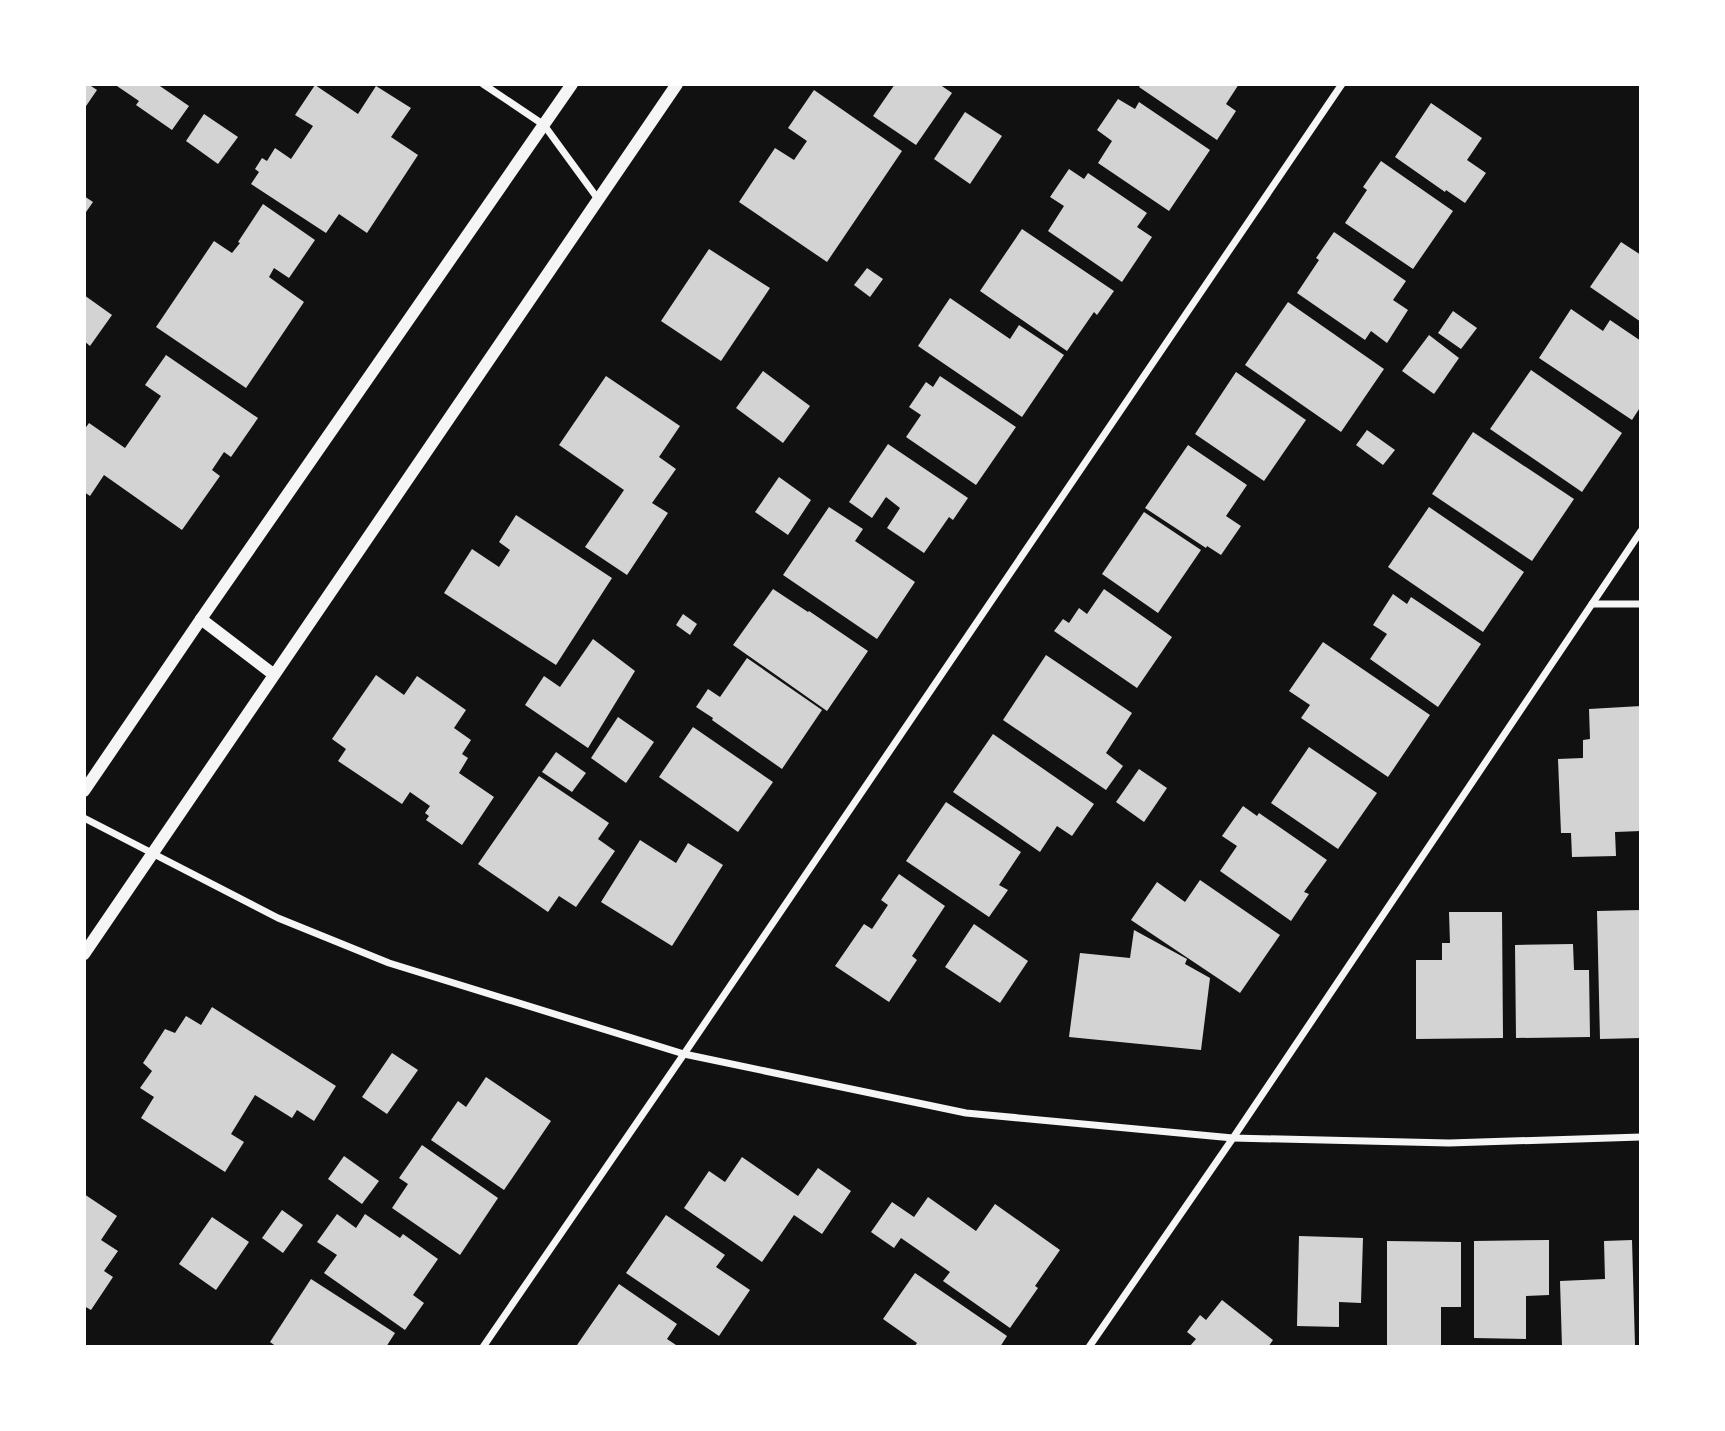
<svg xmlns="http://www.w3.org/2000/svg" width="1725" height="1431" viewBox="0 0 1725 1431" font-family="Manrope,sans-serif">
	<rect width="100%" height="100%" fill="#111"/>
	<g fill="#d3d3d3">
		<path d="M84,84H88L97,90L84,109Z"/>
		<path d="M114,84H157L189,106L172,130L136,105L139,101Z"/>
		<path d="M895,84H939L952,93L916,145L873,116Z"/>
		<path d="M1141,84H1239L1226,104L1236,111L1217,140L1139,87Z"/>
		<path d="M315,85L358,114L376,86L411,108L391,137L418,155L367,233L339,214L326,233L251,184L259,172L255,169L262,158L267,161L275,148L291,159L313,126L295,115Z"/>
		<path d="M814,90L902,151L827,262L739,202L775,148L794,160L807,141L788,128Z"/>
		<path d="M1118,99L1135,109L1139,102L1210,150L1169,211L1098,163L1112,141L1097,130Z"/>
		<path d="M1431,103L1482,138L1467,160L1486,173L1465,203L1446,190L1445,192L1395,157Z"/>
		<path d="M965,112L1002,136L970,184L934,159Z"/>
		<path d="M204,114L238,137L218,164L186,141Z"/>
		<path d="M1381,161L1453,211L1413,269L1345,223L1367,190L1363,187Z"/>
		<path d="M1069,169L1084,179L1088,173L1147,213L1137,227L1152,237L1122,282L1048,231L1064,206L1050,197Z"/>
		<path d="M84,196L93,202L84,215Z"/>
		<path d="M263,204L315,240L289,278L274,268L269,277L304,302L246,388L156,327L214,241L232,253L240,243L238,242Z"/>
		<path d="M1022,229L1114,291L1097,315L1094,312L1067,351L980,291Z"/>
		<path d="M1334,232L1406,281L1393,300L1408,310L1387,343L1371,331L1365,340L1297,293L1319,260L1316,258Z"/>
		<path d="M1621,242L1641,255V322L1590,287Z"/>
		<path d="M709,249L770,288L721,361L661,321Z"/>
		<path d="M867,268L883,279L870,297L854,285Z"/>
		<path d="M84,295L112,315L90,346L84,341Z"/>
		<path d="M950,298L1010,339L1019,325L1064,355L1022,417L918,346Z"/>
		<path d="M1288,302L1384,369L1341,432L1245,365Z"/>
		<path d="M1571,309L1603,331L1610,320L1641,341V406L1632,420L1539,358Z"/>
		<path d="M1453,311L1477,328L1461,349L1438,333Z"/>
		<path d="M1429,335L1459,358L1434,394L1402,371Z"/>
		<path d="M166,355L258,418L231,457L224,452L212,470L220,476L182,530L104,475L90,496L84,492V430L89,423L125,448L161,396L145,385Z"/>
		<path d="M1531,370L1622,433L1582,492L1490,429Z"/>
		<path d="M763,371L810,406L783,443L736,408Z"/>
		<path d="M1236,372L1306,420L1264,481L1195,434Z"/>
		<path d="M606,376L680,426L659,457L676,469L652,503L668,513L627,575L585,547L624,490L559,445Z"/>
		<path d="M940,376L1016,427L976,485L906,437L921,415L909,407L926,382L933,387Z"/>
		<path d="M1367,430L1395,450L1383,465L1356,445Z"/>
		<path d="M1473,432L1574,499L1532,561L1432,494Z"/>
		<path d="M888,444L968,498L953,520L949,517L924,553L887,528L900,508L886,497L872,518L849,502Z"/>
		<path d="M1188,445L1247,485L1226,516L1241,526L1221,555L1207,546L1206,548L1145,508Z"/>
		<path d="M779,477L811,500L788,535L755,512Z"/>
		<path d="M829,507L863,529L855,541L915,582L877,639L783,575Z"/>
		<path d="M1429,507L1524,572L1483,632L1388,567Z"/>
		<path d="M1144,512L1201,550L1158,613L1102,574Z"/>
		<path d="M516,515L612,578L556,665L444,593L472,549L499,567L510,550L499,542Z"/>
		<path d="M773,589L808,612L809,611L868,651L827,711L733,645Z"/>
		<path d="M1104,589L1172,637L1137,688L1054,631L1063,619L1069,623L1079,608L1087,614Z"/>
		<path d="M1393,594L1407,604L1411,597L1481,644L1438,707L1370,659L1387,634L1373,625Z"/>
		<path d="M683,614L697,624L690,635L676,625Z"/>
		<path d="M593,639L635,671L588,748L525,705L544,676L560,687Z"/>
		<path d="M1323,642L1430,715L1388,777L1301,718L1310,705L1289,691Z"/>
		<path d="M1046,655L1132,713L1106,753L1123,766L1106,790L1003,720Z"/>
		<path d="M747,658L822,710L782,769L712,720L713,718L696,707L708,689L720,697Z"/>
		<path d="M376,675L404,695L417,676L466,710L454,728L471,740L462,754L468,758L459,773L494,797L462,845L426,820L429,816L425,813L430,806L410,792L402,804L338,761L346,749L332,739Z"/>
		<path d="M1641,706V831L1615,832L1616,856L1572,857L1571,833H1561L1558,759L1583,758V740L1590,739L1589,709Z"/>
		<path d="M618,717L654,742L626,783L591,758Z"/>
		<path d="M693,727L773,782L738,832L659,777Z"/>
		<path d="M993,734L1094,804L1072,836L1057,826L1040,852L953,792Z"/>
		<path d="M1309,747L1377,793L1338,849L1271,803Z"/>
		<path d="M556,752L586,773L572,792L542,772Z"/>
		<path d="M1139,769L1167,788L1144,822L1116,802Z"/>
		<path d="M539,776L609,823L598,839L615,851L576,907L559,896L548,912L478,864Z"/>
		<path d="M946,802L1021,852L999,885L1008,890L989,917L906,861Z"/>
		<path d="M1243,806L1257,816L1259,813L1327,860L1304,892L1309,894L1291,921L1220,871L1237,846L1222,836Z"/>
		<path d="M640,840L676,863L688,843L723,865L672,946L601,902Z"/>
		<path d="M899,874L945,906L912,956L917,960L889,1002L835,966L864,924L872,929L888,905L881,900Z"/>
		<path d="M1200,880L1280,935L1240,993L1131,920L1157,882L1185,902Z"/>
		<path d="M1641,910V1038L1600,1039L1597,911Z"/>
		<path d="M1449,912H1502L1503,1038L1416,1039V960H1442V943H1450Z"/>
		<path d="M974,924L1028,961L1000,1003L945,967Z"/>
		<path d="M1134,930L1187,959L1185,964L1210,978L1201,1050L1069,1037L1080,953L1130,958Z"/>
		<path d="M1573,944L1574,970H1589L1590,1037L1516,1038L1515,945Z"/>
		<path d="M212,1007L336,1086L314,1121L297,1110L292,1118L255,1095L231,1134L244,1142L225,1172L141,1118L154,1097L140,1088L152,1071L143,1063L165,1029L175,1033L186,1016L201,1025Z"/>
		<path d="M392,1053L418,1070L387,1114L362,1097Z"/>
		<path d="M486,1077L551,1121L504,1190L431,1140L458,1101L466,1107Z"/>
		<path d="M422,1145L498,1198L460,1255L392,1208L408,1184L399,1178Z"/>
		<path d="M344,1156L379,1181L362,1204L328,1179Z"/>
		<path d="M742,1157L798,1196L818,1168L851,1191L822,1234L794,1215L762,1262L684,1208L709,1171L725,1182Z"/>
		<path d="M84,1194L117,1216L101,1240L118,1251L104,1271L113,1277L91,1310L84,1306Z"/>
		<path d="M928,1197L976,1231L995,1204L1060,1250L1035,1286L1038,1288L1010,1328L943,1281L950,1272L901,1238L894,1248L871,1232L892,1202L914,1217Z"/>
		<path d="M282,1210L303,1225L283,1253L262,1238Z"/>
		<path d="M337,1214L356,1228L365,1214L400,1238L403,1234L438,1259L413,1295L424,1303L405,1330L324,1273L337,1255L317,1242Z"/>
		<path d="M666,1215L725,1255L716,1267L750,1290L719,1336L626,1273Z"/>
		<path d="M212,1217L249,1242L216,1290L179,1264Z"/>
		<path d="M1299,1236L1363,1238L1361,1303L1339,1302V1327L1297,1326Z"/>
		<path d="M1549,1240V1295L1526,1296V1339L1474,1338V1241Z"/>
		<path d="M1632,1240L1635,1345H1616L1617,1347H1562L1560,1281L1605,1279L1604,1241Z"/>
		<path d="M1387,1241L1461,1242V1307H1441V1347L1387,1346Z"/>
		<path d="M915,1273L1007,1336L1000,1347H914L917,1343L883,1319Z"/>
		<path d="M311,1279L395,1333L386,1347H277L270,1342Z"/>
		<path d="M619,1284L677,1324L667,1339L679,1347H580L577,1345Z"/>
		<path d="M1222,1300L1273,1340L1268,1347H1189L1196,1339L1187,1332L1200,1315L1206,1320Z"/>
	</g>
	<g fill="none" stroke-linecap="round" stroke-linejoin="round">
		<g stroke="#f5f5f5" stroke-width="7">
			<path d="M483,84L544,125L598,199"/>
			<path d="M1592,604H1641"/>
			<path d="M84,818L278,918L389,963L684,1054L966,1113L1233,1138L1449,1143L1641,1137"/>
			<path d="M483,1347L684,1054L1342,84"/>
			<path d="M1089,1347L1233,1138L1641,531"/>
		</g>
		<g stroke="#f5f5f5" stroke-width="12">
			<path d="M201,619L273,674"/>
			<path d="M84,791L201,619L572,84"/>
			<path d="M84,954L677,84"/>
		</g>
	</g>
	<rect width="1725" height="1431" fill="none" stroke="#ffffff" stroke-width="172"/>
</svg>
